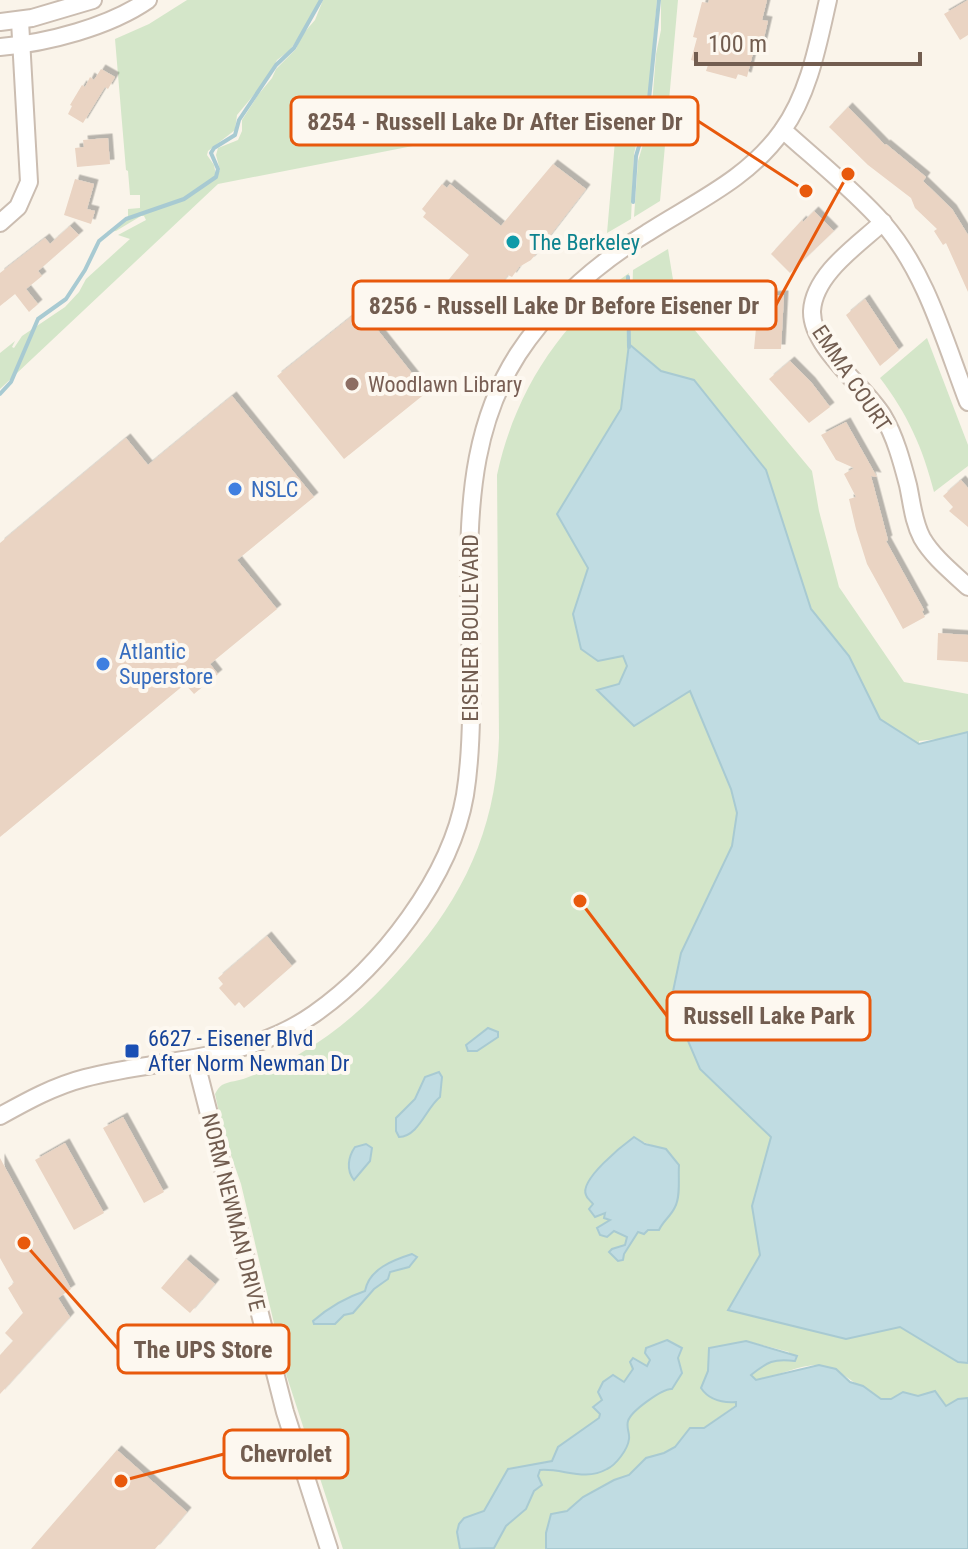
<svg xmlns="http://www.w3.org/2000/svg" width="968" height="1549" viewBox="0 0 968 1549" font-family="'Roboto Condensed',sans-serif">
	<defs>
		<filter id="shadow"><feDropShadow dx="4.5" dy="-4.5" stdDeviation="0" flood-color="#0004"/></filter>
	</defs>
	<rect width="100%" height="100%" fill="#faf4ea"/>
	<g fill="#d4e6c9" fill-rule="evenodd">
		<path d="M187,0H320L315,13L290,50L277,60L268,78L237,115L235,130L208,151L207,155L214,165L216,175L220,170L216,155L218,148L238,140L242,131V120L258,95L272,78L276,69L296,49L302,35L315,20L323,0H657L649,90L634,154L631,219L607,233L618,106L218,184L0,389V353L15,341L12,347L14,348L22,336L65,307L79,292L86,279L130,239L118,235L146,220L144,216H141L116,231L107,232L128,217V209L140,208V195H130L128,171L126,170L115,39L149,24Z"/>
		<path d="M661,0H678L660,201L634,217L638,161L651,118L656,54L661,30Z"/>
		<path d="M668,249L678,310L812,471L819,511L839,587L904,682L968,694V736L919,741V744L684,666L731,789L737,813L732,846L681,953L700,1068L772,1137L752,1206L760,1254L728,1310L845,1339L900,1327L958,1362L968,1363V1398L958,1399L945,1406L935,1391L918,1396L903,1392C897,1394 892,1400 886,1400C872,1399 841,1369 825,1366C807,1361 776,1377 756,1380L751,1375C764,1364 772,1356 790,1361L789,1352L746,1341L709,1348L708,1371L701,1389C709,1399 722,1404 734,1401L736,1405L704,1428H690L676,1446L664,1453L646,1458L629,1475L613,1480L562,1513L551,1514L546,1533V1549H343L286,1374L241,1184L224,1135L215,1094C217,1090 219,1087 222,1085C229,1081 239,1081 246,1078C265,1071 284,1064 301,1053C339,1031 369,1003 398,971C461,902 496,833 499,738L497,475C515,392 560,322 629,273C626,291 620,313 626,330L631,331L633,270ZM643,1142L668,1151L679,1167L674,1210L666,1217L659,1231L648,1230L644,1234L638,1232L624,1254L615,1249L625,1245L627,1237L614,1231L600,1236L597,1228L609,1223L610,1220L605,1218L606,1213L599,1214L590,1199C600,1165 607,1150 643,1142Z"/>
		<path d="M927,338L968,445V466L934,492C923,448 907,413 880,378Z"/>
	</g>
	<g fill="#c0dce2" stroke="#a8cad2" stroke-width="2">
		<path d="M629,344L661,371L694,380L766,470L811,609L849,656L880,719L919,744L968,732V1363L958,1362L900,1327L846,1339L728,1310L760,1255L752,1206L771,1137L700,1069L671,1001L681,953L732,846L737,813L731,789L690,691L634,726L597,690L619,684L627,666L623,656L598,661L581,649L573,614L588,568L557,514L621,409Z"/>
		<path d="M488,1028L498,1032V1037L477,1051H468L466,1045Z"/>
		<path d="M439,1072L442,1077L440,1097C426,1108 419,1136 399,1137L396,1131V1118L415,1099L425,1077Z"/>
		<path d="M634,1137L645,1144L666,1149L679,1165C678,1177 681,1196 675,1207C671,1216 663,1221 659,1230H648L644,1234L638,1232L624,1254L623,1260L618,1261L609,1252L612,1249L625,1245L627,1237L614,1231L607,1237L600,1235L597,1228L610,1220L604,1218L605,1213L595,1217L589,1209L593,1204C591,1201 587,1199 586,1195C579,1180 623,1145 634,1137Z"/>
		<path d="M366,1144L372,1148L370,1161L354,1180C346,1170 348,1157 355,1147Z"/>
		<path d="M412,1254L417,1257L409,1267L390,1272L388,1279L374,1289L353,1313L344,1315L335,1324H314L313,1321C328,1308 347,1297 365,1291C369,1269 393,1260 412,1254Z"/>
		<path d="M667,1340L682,1348L678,1358L682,1373L672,1389C663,1388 631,1411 628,1421C626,1428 630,1433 629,1439C628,1449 616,1465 607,1469C584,1482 563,1468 540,1470L538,1476L542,1485L534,1491L526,1509L506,1526L494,1548L460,1549L457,1532L459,1524L464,1518L484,1511L508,1469L552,1461L558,1447L599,1418L600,1414L593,1407L602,1400L598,1392L603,1382L613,1375L624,1382L633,1369L630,1362L633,1358L647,1366L650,1360L645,1353L646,1348Z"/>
		<path d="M746,1341L797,1356L795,1361C774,1358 767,1362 751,1375L756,1380L819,1365L836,1369L850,1382L863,1386L881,1399H891L903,1392L918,1396L935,1391L946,1406L958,1399L968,1398V1549H546V1533L551,1514L567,1511L583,1497L614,1480L629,1475L646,1458L664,1453L675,1447L690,1428H704L736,1406V1402C722,1403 709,1400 701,1388L708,1371L709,1348Z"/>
	</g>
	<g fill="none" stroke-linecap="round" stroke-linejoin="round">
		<g stroke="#a8cad2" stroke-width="4">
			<path d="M633,202L636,156L647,119L659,0"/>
			<path d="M628,277L629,347"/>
			<path d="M0,394L11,382L38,319L66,299L85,270L99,241L126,219L184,199L216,177L218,169L211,153L214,148L235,135L239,120L276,65L294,48L321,0"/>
		</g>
	</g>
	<g fill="#ead4c3" filter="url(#shadow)">
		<path d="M709,0H767L762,20L768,21L760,55L753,53L747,77L738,74L736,79L706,71L708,65L691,60L697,38L693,37L702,2L708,3Z"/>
		<path d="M968,0V35L960,40L944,14Z"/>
		<path d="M101,69L115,77L108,89L105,87L83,123L68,114L72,106L70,105L82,85L85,87L90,77L94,80Z"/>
		<path d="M848,107L885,145L886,144L926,177L923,181L952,209L968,235V292L946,243L943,245L934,231L937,229L915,208L911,198L868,165L829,127Z"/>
		<path d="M108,138L110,164L77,167L75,148L84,147L83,140Z"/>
		<path d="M553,164L586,189L531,260L519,267L512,277L508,275L475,316L441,289L469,255L423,217L426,213L422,209L442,184L447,188L450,184L501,226Z"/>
		<path d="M75,179L94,184L87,209L95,211L91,224L64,215Z"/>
		<path d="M814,211L834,231L790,273L771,254L802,220L803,222Z"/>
		<path d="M70,226L79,235L38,271L42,276L26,289L38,304L29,312L15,294L0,306V273L45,238L50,244Z"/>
		<path d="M784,295L781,349H754L759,296Z"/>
		<path d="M865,299L899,350L880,366L846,315Z"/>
		<path d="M361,309L427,392L344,459L277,376Z"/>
		<path d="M790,361L811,382L830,407L809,423L769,379Z"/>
		<path d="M232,396L314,497L237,560L277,609L210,664L218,674L194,694L185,684L0,837V543L126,438L148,465Z"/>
		<path d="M846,422L877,477L871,476L888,540L886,541L924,610L922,611L925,617L903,629L867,564L856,529L849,499L856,497L844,474L854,468L836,460L821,435Z"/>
		<path d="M961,480L968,488V527L949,511L953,507L943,496Z"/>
		<path d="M938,633L968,635V662L937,660Z"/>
		<path d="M267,936L292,966L244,1008L239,1002L235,1006L219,988L223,984L218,978Z"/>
		<path d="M123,1117L164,1192L144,1203L103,1128Z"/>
		<path d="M65,1143L104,1213L74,1230L35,1160Z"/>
		<path d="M0,1158L71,1289L58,1298L70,1317L0,1394V1355L13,1341L5,1333L23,1313L8,1288L14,1283L0,1258Z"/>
		<path d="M186,1259L215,1284L190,1313L161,1288Z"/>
		<path d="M117,1450L187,1512L155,1549H31Z"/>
	</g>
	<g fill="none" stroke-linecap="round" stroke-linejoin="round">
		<defs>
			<g id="minor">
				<path d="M0,22L32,18L93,0"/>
				<path d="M0,47C47,43 109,27 148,0"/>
				<path d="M783,130C815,159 855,191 883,223C926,272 945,342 968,402"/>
				<path d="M883,222C858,245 814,274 812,311C811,348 865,386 883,416C895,436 902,462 908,485C912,503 913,521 922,538C933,557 952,572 968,587"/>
				<path d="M0,223L18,207L29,182L20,21"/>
				<path d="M195,1059L285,1412L329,1549"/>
				<path d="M0,1116C27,1101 54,1086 85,1078C162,1058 246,1062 314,1014C381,967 451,877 465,795C476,726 469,640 469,570C469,494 476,419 518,354C551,304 596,264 647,233C695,202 748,179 782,131C809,94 818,44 828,0"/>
			</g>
		</defs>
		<use href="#minor" stroke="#cbbdb1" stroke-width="20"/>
		<use href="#minor" stroke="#fff" stroke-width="16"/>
	</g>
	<circle fill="#0f9aa8" stroke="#fdf8f0" stroke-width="3" cx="513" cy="242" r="8"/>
	<circle fill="#8d6e63" stroke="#fdf8f0" stroke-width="3" cx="352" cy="384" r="8"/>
	<g fill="#3f7fe0" stroke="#fdf8f0" stroke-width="3">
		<circle cx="235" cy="489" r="8"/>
		<circle cx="103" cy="664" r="8"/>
	</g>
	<rect fill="#1a4fb4" stroke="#fdf8f0" stroke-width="3" x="124" y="1043" width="16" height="16" rx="4"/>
	<g text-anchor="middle" stroke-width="8" stroke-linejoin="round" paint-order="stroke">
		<g font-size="22" fill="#0d838f" stroke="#fdf8f0" text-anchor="start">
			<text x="529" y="250">The Berkeley</text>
		</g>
		<g font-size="22" fill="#725d50" stroke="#fdf8f0">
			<text transform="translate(852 378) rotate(56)" y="8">EMMA COURT</text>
			<text transform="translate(470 628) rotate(-90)" y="8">EISENER BOULEVARD</text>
			<text transform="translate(234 1212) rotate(76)" y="8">NORM NEWMAN DRIVE</text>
		</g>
		<g font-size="22" fill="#785e54" stroke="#fdf8f0" text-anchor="start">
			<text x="368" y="392">Woodlawn Library</text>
		</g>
		<g font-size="22" fill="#366cbe" stroke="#fdf8f0" text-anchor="start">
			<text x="251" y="497">NSLC</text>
			<text x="119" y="659">Atlantic<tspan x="119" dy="25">Superstore</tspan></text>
		</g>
		<g font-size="22" fill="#164399" stroke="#fdf8f0" text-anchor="start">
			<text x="148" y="1046">6627 - Eisener Blvd<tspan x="148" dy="25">After Norm Newman Dr</tspan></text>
		</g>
	</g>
	<path fill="none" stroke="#e8590c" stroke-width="3" d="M806 191L698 121M848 174L776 305M580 901L667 1016M24 1243L118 1349M121 1481L224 1454"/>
	<g fill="#e8590c" stroke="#fdf8f0" stroke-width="3">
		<circle cx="806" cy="191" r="8"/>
		<circle cx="848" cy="174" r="8"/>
		<circle cx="580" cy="901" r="8"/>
		<circle cx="24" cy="1243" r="8"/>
		<circle cx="121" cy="1481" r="8"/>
	</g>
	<g fill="#fdf8f0" stroke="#e8590c" stroke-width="3">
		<rect x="291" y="97" width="407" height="48" rx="8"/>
		<rect x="353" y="281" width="423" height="48" rx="8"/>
		<rect x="667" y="992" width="203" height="48" rx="8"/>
		<rect x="118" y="1325" width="171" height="48" rx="8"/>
		<rect x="224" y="1430" width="124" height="48" rx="8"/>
	</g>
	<g font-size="24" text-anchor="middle" font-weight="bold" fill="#725d50">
		<text x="495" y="130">8254 - Russell Lake Dr After Eisener Dr</text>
		<text x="564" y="314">8256 - Russell Lake Dr Before Eisener Dr</text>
		<text x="769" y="1024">Russell Lake Park</text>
		<text x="203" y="1358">The UPS Store</text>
		<text x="286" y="1462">Chevrolet</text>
	</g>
	<path d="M696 52v12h224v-12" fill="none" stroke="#725d50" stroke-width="4"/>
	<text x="708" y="52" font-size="24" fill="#725d50" stroke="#fdf8f0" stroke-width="6" paint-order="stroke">100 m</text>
</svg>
